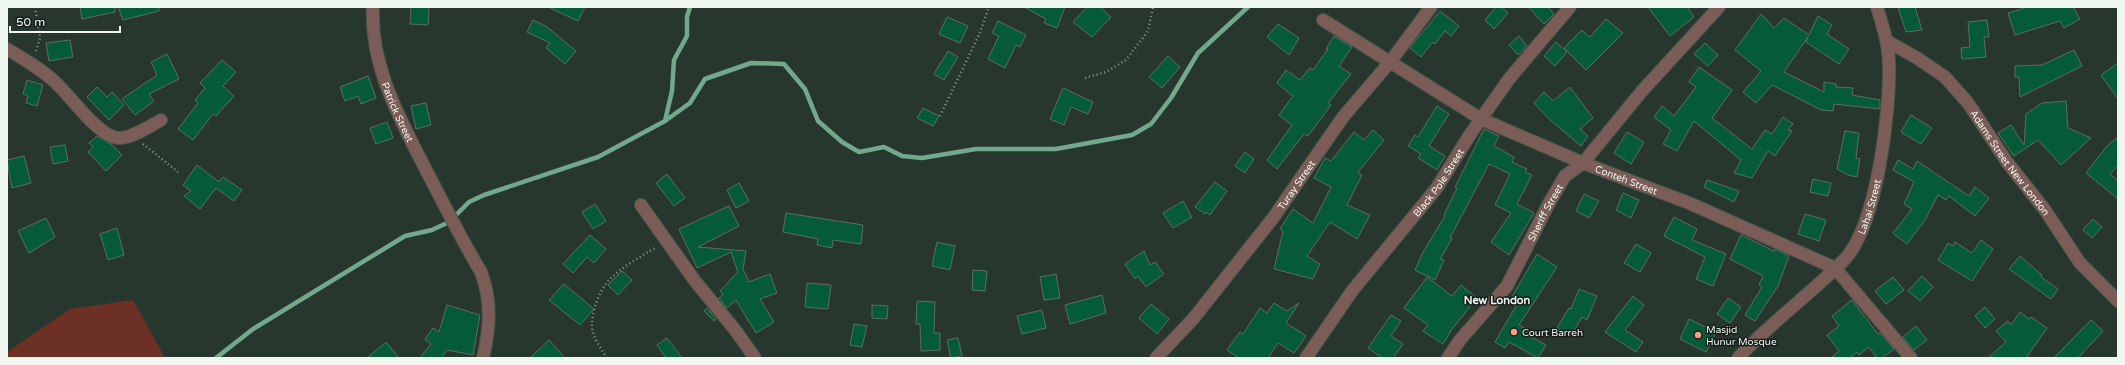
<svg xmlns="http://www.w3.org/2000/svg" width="2125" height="365" viewBox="0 0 2125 365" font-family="'Varela Round',sans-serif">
	<rect width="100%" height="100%" fill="#28372e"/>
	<path fill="#6c3026" d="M133,300L165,358H7V352L70,309Z"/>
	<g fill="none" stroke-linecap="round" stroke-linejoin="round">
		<g stroke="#72a88c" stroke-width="4.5">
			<path d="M665,121L672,91L674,60L687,36V17L690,7"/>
			<path d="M216,358L253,329L405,236L432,230L449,222L469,202L484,195L598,157L665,121L690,103L705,79L751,63L784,64L805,89L818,121L842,142L859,152L884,147L902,156L922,158L976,149H1056L1132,135L1151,124L1171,98L1198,53L1248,7"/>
		</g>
	</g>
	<g fill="#055a37" stroke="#5d6e63">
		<path d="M80,7H115V12L82,19Z"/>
		<path d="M118,7H159V11L123,20Z"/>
		<path d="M411,7H429L428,25L410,24Z"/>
		<path d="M548,7H585L578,21Z"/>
		<path d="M1024,7H1065L1057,28L1044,23L1046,19Z"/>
		<path d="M1087,7H1100L1111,17L1092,37L1073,22Z"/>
		<path d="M1496,7H1502L1508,13L1494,29L1485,20Z"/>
		<path d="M1528,7H1548L1554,14L1544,24Z"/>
		<path d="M1648,7H1687L1694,17L1670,36Z"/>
		<path d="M1898,7H1915L1922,30L1906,32Z"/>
		<path d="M2028,7H2073L2080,19L2064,28L2060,21L2015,35L2008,13Z"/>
		<path d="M1440,11L1459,26L1451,36L1445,31L1435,44L1433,42L1421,57L1410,48Z"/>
		<path d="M1761,14L1774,28L1784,18L1809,35L1818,16L1832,25L1827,34L1849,49L1839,64L1806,42L1808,37L1784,72L1824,92V82L1836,84V87L1853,88L1852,95L1880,100V109L1834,104L1833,111L1821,110L1772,85L1756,103L1743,92L1761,71L1735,50Z"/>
		<path d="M947,17L968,26L960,43L939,34Z"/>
		<path d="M1606,19L1623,33L1586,70L1564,48L1582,30L1590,37Z"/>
		<path d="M533,20L547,27L576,51L565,64L546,48L550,43L527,32Z"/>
		<path d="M1987,20L1989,37H1984L1986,57L1962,59L1961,48L1970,47L1968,22Z"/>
		<path d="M998,21L1026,35L1020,47L1016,45L1005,68L988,59L999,36L992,33Z"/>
		<path d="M1278,24L1299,38L1289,55L1267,37Z"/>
		<path d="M1334,36L1352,47L1339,66L1351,74L1328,103L1331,105L1308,136L1304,134L1277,169L1267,160L1292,125L1279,115L1293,96L1277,83L1286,70L1300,80L1310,68L1313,70L1328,49H1326Z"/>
		<path d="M1519,36L1527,46L1518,55L1509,45Z"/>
		<path d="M70,40L73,57L49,61L46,43Z"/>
		<path d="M1556,42L1567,52L1555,66L1544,56Z"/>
		<path d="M1705,43L1718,55L1708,66L1694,54Z"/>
		<path d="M2074,50L2082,66L2020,97L2019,77H2015V66L2042,65Z"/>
		<path d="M948,51L958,57L944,80L934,74Z"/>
		<path d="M167,54L179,79L149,94L154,101L135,115L122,99L157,75L151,62Z"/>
		<path d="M1168,56L1180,67L1162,88L1149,77Z"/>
		<path d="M222,60L236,72L223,86L234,96L216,116L213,114L193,140L178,129L198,103L195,100L205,88L200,83Z"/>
		<path d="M2118,63V99L2101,75Z"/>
		<path d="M1699,67L1732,90L1712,118L1752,149L1765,130L1772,134L1783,117L1793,124L1788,130L1792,131L1775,156L1768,151L1752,178L1734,173L1741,160L1694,121L1677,151L1663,144L1671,130L1654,117L1662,106L1674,116L1696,87L1689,82Z"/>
		<path d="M368,76L376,98L361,104L358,96L345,101L340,87Z"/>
		<path d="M27,80L43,85L37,106L26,103L28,96L23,94Z"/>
		<path d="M97,87L107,97L112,92L124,105L109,120L87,97Z"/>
		<path d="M1570,87L1593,118L1580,129L1588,136L1581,146L1550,120L1534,103L1544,92L1553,101Z"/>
		<path d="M1063,88L1093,102L1088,114L1071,107L1064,125L1050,119Z"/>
		<path d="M2066,101L2068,128L2091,138L2061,165L2038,140L2014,156L1998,133L2011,125L2024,145L2026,114L2042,103Z"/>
		<path d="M426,103L431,125L416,129L411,106Z"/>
		<path d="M1437,106L1449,114L1429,146L1445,156L1437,170L1418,158L1421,154L1408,146L1415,135L1418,137Z"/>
		<path d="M923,108L939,116L933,126L917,118Z"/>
		<path d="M1911,115L1932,128L1921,144L1901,132Z"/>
		<path d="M387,122L393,138L376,144L370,128Z"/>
		<path d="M1484,129L1499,136L1494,146L1514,157L1512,162L1527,169L1525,172L1532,175L1517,204L1534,213L1509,255L1491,242L1511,213L1495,205L1510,174L1489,164L1450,238L1452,239L1440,259L1444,260L1435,280L1415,270L1422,254L1445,216L1444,215L1457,188L1455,187Z"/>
		<path d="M1373,130L1384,140L1359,171L1358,173L1362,175L1347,205L1370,215L1357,239L1330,222L1307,256L1320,264L1313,279L1274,269L1283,231L1280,229L1293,209L1313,223L1331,187L1314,178L1325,158L1331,161L1354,132L1364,140Z"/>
		<path d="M1845,131L1859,133L1856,158L1860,159L1857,177L1848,175L1837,169Z"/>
		<path d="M1627,132L1644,142L1631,164L1614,153Z"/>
		<path d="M97,136L111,144L122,155L106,171L88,152L93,147L89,143Z"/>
		<path d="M2118,137V166L2110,174L2118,181V199L2086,173L2107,146Z"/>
		<path d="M65,145L68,161L53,164L50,147Z"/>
		<path d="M1245,152L1254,159L1245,173L1235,166Z"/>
		<path d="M24,156L31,183L12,188L7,160Z"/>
		<path d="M1898,160L1913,169L1917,161L1969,196L1975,187L1989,198L1975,216L1949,196L1946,200L1938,195L1925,220L1907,244L1893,233L1912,209L1904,204L1914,182L1893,170Z"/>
		<path d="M197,165L219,182L223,177L242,190L234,201L216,188L200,209L184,196L191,191L183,185Z"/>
		<path d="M667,174L685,198L674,206L656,183Z"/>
		<path d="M1813,179L1831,183L1828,196L1810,192Z"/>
		<path d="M1707,180L1739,191L1734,202L1704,187Z"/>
		<path d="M1215,182L1227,191L1210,215L1206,212L1205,214L1195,207Z"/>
		<path d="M739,183L749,201L736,208L727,190Z"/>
		<path d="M1623,193L1639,200L1631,218L1616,210Z"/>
		<path d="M1584,194L1599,201L1589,218L1576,211Z"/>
		<path d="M1183,201L1192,217L1173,228L1163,213Z"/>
		<path d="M595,204L606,221L593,229L582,212Z"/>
		<path d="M729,206L739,226L698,247L746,251L743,269L749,282L770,274L777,293L760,299L774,322L756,333L736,300L727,308L719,298L723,294L720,291L738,272L731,252L697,268L679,229Z"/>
		<path d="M786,213L863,225L861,244L833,240L832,248L817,245L818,239L783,232Z"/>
		<path d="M1805,214L1826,220L1819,241L1798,234Z"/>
		<path d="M1674,217L1697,229L1692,240L1726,254L1713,286L1696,279L1705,257L1664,236Z"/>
		<path d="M46,218L55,237L29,253L18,231Z"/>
		<path d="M2093,219L2102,227L2092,238L2083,230Z"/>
		<path d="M117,228L124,255L108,260L100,234Z"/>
		<path d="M590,235L606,249L594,263L587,257L573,273L563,264Z"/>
		<path d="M1741,235L1774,251L1775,249L1789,256L1778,286L1755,321L1745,315L1762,287L1759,285L1763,276L1730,259Z"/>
		<path d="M1981,240L1993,249L1972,281L1938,260L1948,243L1953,246L1955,242L1972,253Z"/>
		<path d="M937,242L955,246L950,270L932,266Z"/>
		<path d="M1636,244L1651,253L1640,272L1624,263Z"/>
		<path d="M1144,251L1150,265L1155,262L1164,274L1146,287L1138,276L1135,279L1125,264Z"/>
		<path d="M1537,254L1557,267L1519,325L1528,330L1526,334L1546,345L1538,358L1509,342L1505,348L1495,342L1516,306L1509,302Z"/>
		<path d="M2020,256L2042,275L2041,277L2058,289L2051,299L2009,269Z"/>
		<path d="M973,270L987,271L985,291L972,290Z"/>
		<path d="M622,271L632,280L618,295L608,285Z"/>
		<path d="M1056,274L1060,298L1044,300L1040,277Z"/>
		<path d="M1922,276L1933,287L1920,301L1908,291Z"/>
		<path d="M1427,277L1452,296L1461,285L1477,298L1452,329L1443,344L1423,331L1428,325L1404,308Z"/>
		<path d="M1893,277L1904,290L1886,304L1875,291Z"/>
		<path d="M807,283L831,285L828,309L805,307Z"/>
		<path d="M564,284L594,309L580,325L549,300Z"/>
		<path d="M1579,289L1597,296L1587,320L1582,317L1571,336L1557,328L1569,308L1571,309Z"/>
		<path d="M1102,295L1106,313L1070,324L1065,305Z"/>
		<path d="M1633,296L1644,305L1625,330L1643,342L1636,352L1605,332Z"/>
		<path d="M1728,298L1741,307L1730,323L1717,314Z"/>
		<path d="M1852,300L1878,334L1880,333L1894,349L1882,358H1877L1869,347L1859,355L1857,352L1850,358H1831L1839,351L1827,335L1839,326L1832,316Z"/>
		<path d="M917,301L935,302L934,333H940V350L921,351L920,324H916Z"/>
		<path d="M1274,303L1287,311L1299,303L1286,323L1306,336L1294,353L1278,343L1268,358H1239L1227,350L1240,332L1243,334L1260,308L1267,313Z"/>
		<path d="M1151,304L1169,319L1157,334L1139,318Z"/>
		<path d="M447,305L480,315L473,355L447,350L441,358H420L431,344L425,339L433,328L439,332Z"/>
		<path d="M872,305L888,306L887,319L872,318Z"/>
		<path d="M1985,307L1995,319L1985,328L1975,316Z"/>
		<path d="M707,308L716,319L714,321L704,311Z"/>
		<path d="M1042,310L1046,328L1022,334L1017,316Z"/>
		<path d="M2020,312L2029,319L2031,317L2047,328L2026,358H1988L2006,342L1996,331L2008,321L2011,325Z"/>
		<path d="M1391,315L1401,321L1391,336L1403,344L1393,358H1382L1368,348Z"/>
		<path d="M1689,319L1716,332L1706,352L1680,339Z"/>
		<path d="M2091,320L2103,331L2078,358H2054Z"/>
		<path d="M854,324L867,326L862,347L850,345Z"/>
		<path d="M1916,326L1927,340L1914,350L1903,337Z"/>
		<path d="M667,338L682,358H666L657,345Z"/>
		<path d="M958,338L962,356L951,358L947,340Z"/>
		<path d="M549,340L565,358H530Z"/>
		<path d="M386,342L399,358H367Z"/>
	</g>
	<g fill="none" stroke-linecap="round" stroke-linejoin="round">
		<defs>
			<g id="street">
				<path id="s1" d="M373,7C370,66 400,119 426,170C444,204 461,239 481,272C492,302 490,327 483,358"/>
				<path id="s2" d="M1323,20L1481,119L1583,163L1689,203L1835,268L1911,358"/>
				<path id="s3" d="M1887,41L1917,58L1945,77L1968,103L2007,162L2045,210L2080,263L2118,301"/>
				<path d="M7,49C24,59 41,69 55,82C70,95 99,138 119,138C133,138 150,126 161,120"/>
				<path d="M641,205L695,281L736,331L755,358"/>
				<path id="s4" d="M1156,358L1193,319L1273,218L1343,117L1390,62L1431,7"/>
				<path id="s5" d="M1306,358L1352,291L1436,189L1471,133L1509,79L1570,7"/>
				<path id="s6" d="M1448,358L1460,340L1507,286L1548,205L1565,176L1583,163L1642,91L1719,7"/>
				<path id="s7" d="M1738,358C1771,322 1811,294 1845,259C1877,224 1890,113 1889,66C1889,45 1883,27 1877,7"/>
			</g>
		</defs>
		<use href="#street" stroke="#48564d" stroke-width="14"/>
		<g stroke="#8c9991" stroke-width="2.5" stroke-dasharray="1 3" stroke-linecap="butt">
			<path d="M35,7L40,38L36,51"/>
			<path d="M1085,78L1106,72L1126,60L1148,31L1153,7"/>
			<path d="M940,116L979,35L989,7"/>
			<path d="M143,144L178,172"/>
			<path d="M607,358C601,349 594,339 592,328C591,313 599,290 610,279C622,267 640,257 655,248"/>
		</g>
		<use href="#street" stroke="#7b5c56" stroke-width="12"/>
	</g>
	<g fill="#f49d8d" stroke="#161d19" stroke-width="1.5">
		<circle cx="1514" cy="332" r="4"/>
		<circle cx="1698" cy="335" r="4"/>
	</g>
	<g text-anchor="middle" stroke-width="3" stroke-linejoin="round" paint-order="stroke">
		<g font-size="10" fill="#eef8f1" stroke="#161d19">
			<text dy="4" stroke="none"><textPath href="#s1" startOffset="109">Patrick Street</textPath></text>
			<text dy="4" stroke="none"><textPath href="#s3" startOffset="176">Adams Street New London</textPath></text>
			<text dy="4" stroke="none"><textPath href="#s2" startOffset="344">Conteh Street</textPath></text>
			<text dy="4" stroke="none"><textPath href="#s5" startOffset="220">Black Pole Street</textPath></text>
			<text dy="4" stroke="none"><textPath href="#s4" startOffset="223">Turay Street</textPath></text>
			<text dy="4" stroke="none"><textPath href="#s7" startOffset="204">Lahai Street</textPath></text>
			<text dy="4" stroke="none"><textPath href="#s6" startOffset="176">Sheriff Street</textPath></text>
		</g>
		<g font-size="10" fill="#eef8f1" stroke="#161d19" text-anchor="start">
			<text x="1706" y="333">Masjid<tspan x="1706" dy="12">Hunur Mosque</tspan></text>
			<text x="1522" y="336">Court Barreh</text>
		</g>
		<g font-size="11" font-weight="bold" fill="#eef8f1" stroke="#161d19">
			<text x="1497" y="304">New London</text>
		</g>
	</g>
	<rect width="2125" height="365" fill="none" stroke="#eef8f1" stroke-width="16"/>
	<path d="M10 26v6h110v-6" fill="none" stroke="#eef8f1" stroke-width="2"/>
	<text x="16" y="26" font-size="12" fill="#eef8f1" stroke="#161d19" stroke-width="3" paint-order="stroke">50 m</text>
</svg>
